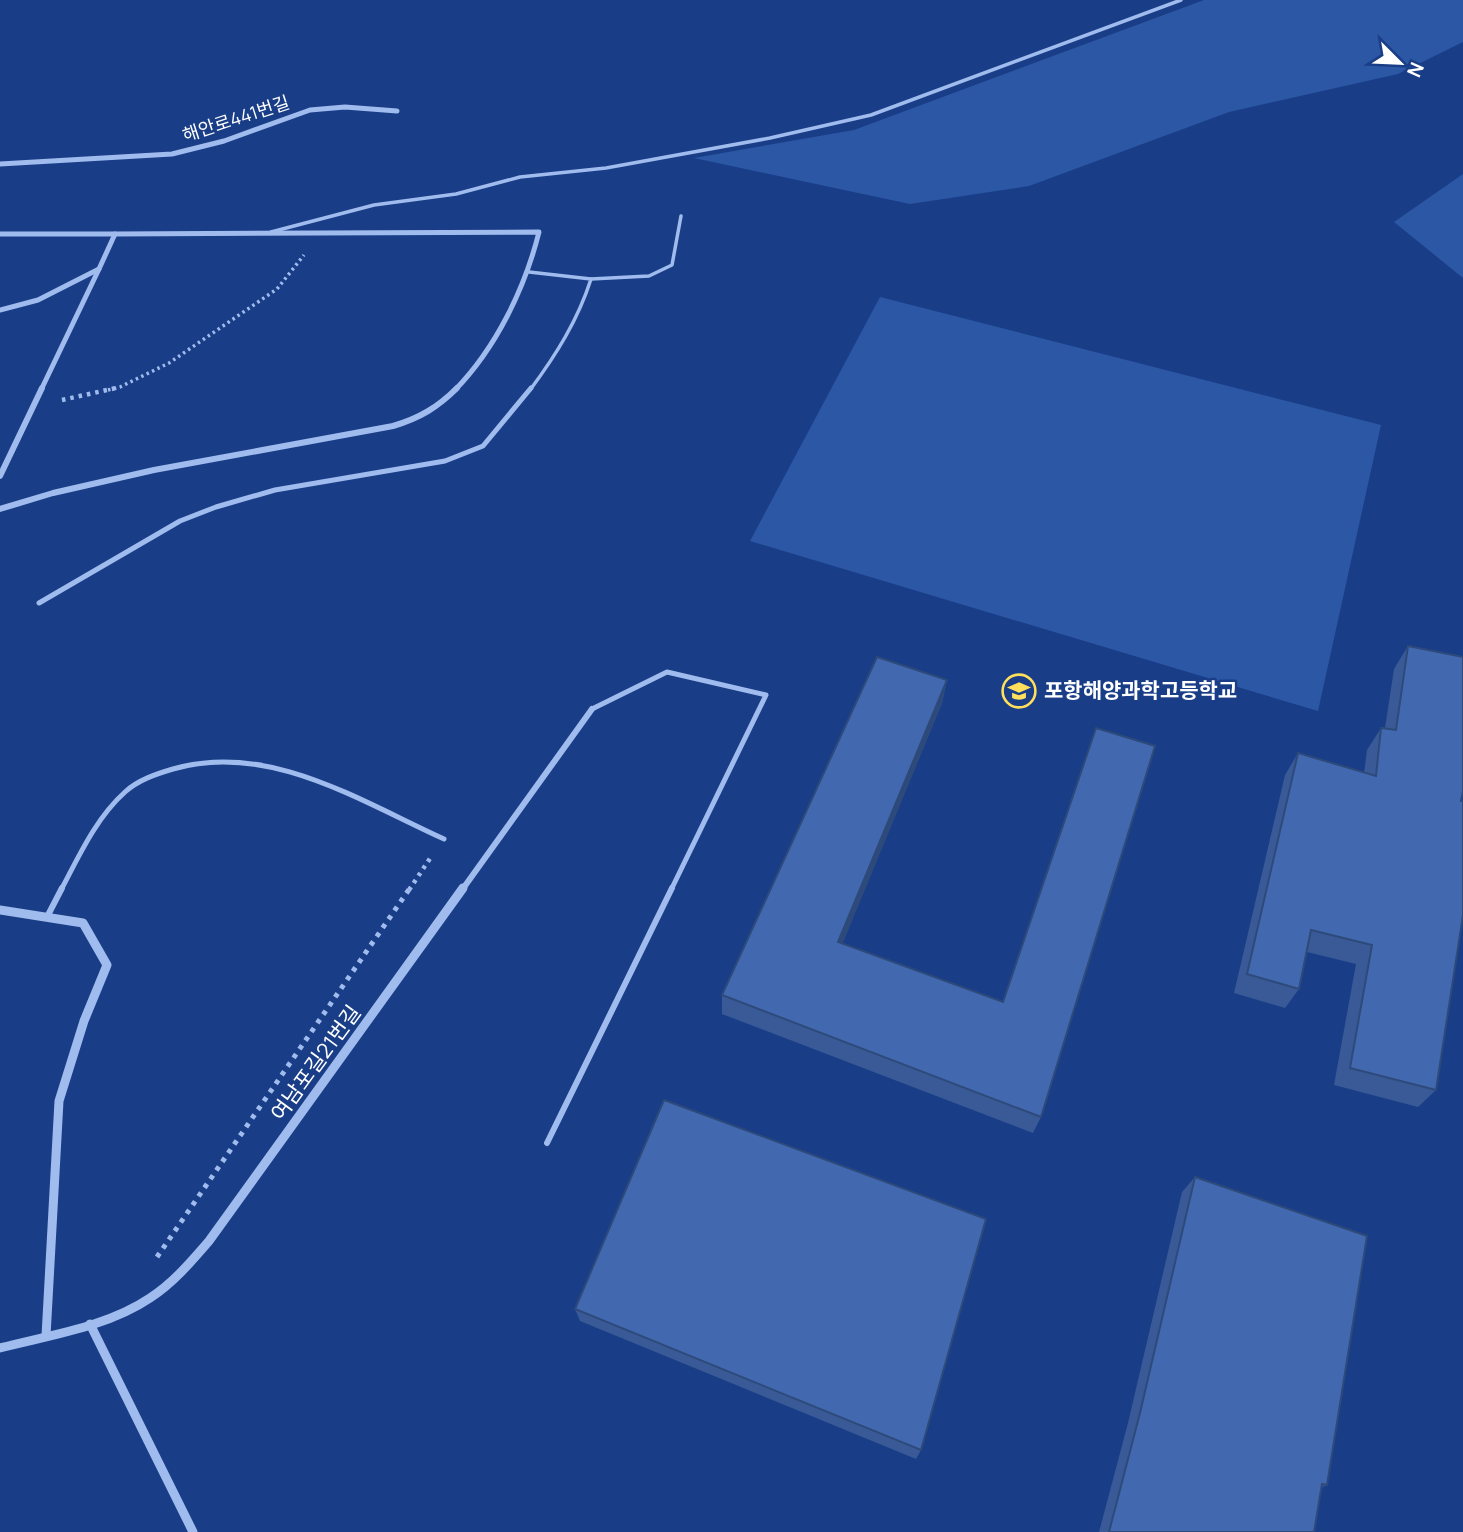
<svg xmlns="http://www.w3.org/2000/svg" width="1463" height="1532" viewBox="0 0 1463 1532" font-family="Manrope,'Noto Sans KR',sans-serif">
	<rect width="100%" height="100%" fill="#193e87"/>
	<g fill="#2c57a5">
		<path d="M1204,0H1463V42L1398,74L1229,112L1029,186L910,204L694,158L854,130Z"/>
		<path d="M1463,174V278L1394,222Z"/>
		<path d="M880,297L1381,425L1318,711L750,541Z"/>
	</g>
	<g fill="none" stroke-linecap="round" stroke-linejoin="round">
		<path stroke="#a0bbed" stroke-width="3.5" stroke-dasharray="2.5 3.5" stroke-linecap="butt" d="M108,390L120,387L169,363L277,289L304,255"/>
		<g stroke="#a0bbed" stroke-width="4.5" stroke-dasharray="3.5 5" stroke-linecap="butt">
			<path d="M62,400L116,388"/>
			<path d="M409,890L431,857"/>
		</g>
		<path stroke="#a0bbed" stroke-width="5" stroke-dasharray="4.5 6" stroke-linecap="butt" d="M157,1257L410,888"/>
		<g stroke="#a0bbed" stroke-width="3.5">
			<path d="M271,232L374,205L456,194L520,177L606,168L770,138L871,115L1181,0"/>
			<path d="M529,272L591,279C578,320 556,355 530,390"/>
			<path d="M591,279L649,276L672,265L681,216"/>
		</g>
		<g stroke="#a0bbed" stroke-width="5">
			<path d="M39,603L180,521L216,507L275,490L445,461L483,446L531,388"/>
			<path d="M592,709L667,672L766,695L671,890"/>
			<path d="M61,890C79,856 96,818 125,792C138,780 156,774 173,769C268,741 360,801 444,839"/>
		</g>
		<g stroke="#a0bbed" stroke-width="6">
			<path d="M47,917L62,888"/>
			<path d="M547,1143L672,888"/>
		</g>
		<g stroke="#a0bbed" stroke-width="5">
			<path d="M0,164L172,154L224,141L310,110L345,107L397,111"/>
			<path d="M0,234H115"/>
			<path d="M0,310L38,300L99,269L115,234L539,232C525,288 496,348 455,390"/>
			<path d="M41,390L99,269"/>
		</g>
		<g stroke="#a0bbed" stroke-width="6">
			<path d="M0,476L42,388"/>
			<path d="M0,509L53,493L154,470L393,426C420,418 438,407 457,388"/>
			<path d="M462,890L592,709"/>
		</g>
		<g stroke="#a0bbed" stroke-width="9">
			<path d="M0,910L83,923L107,965L84,1021L59,1101L46,1336"/>
			<path d="M90,1324L193,1532"/>
			<path d="M0,1348C50,1335 107,1327 150,1298C173,1283 191,1262 209,1241L463,888"/>
		</g>
	</g>
	<g fill="#395a97">
		<path d="M1408,646L1461,801L1436,1090L1418,1107L1334,1085L1356,964L1307,952L1299,989L1285,1008L1234,993L1285,775L1298,753L1364,773L1367,750L1381,728H1385L1394,669Z"/>
		<path d="M947,680L942,703L842,944L1003,1002L1096,728L1041,1117L1033,1133L722,1014V995Z"/>
		<path d="M1195,1177L1327,1485L1321,1488L1314,1532H1099L1128,1423L1182,1192Z"/>
		<path d="M575,1309L921,1450L916,1459L580,1321Z"/>
	</g>
	<path fill="#2e4a7b" d="M947,680L942,703L835,962L838,942Z"/>
	<g fill="#4269b0" stroke="#2e4a7b" stroke-width="2">
		<path d="M1408,646L1463,657V791L1461,801H1463V915L1436,1090L1350,1068L1372,945L1311,930L1299,989L1247,974L1298,753L1376,776L1381,728L1396,730Z"/>
		<path d="M877,657L947,680L838,942L1003,1002L1096,728L1155,746L1041,1117L722,995Z"/>
		<path d="M664,1100L986,1219L921,1450L575,1309Z"/>
		<path d="M1195,1177L1367,1236L1327,1485L1322,1484L1314,1532H1109L1140,1413Z"/>
	</g>
	<defs>
		<symbol id="school-ring" viewBox="-11 -11 22 22"><circle r="9.5" fill="#193e87" stroke="#ffdf5c" stroke-width="1.5"/><path d="M0-5L7-2L0 1L-7-2ZM-4 1L0 2.5L4 1V4Q0 6-4 4Z" fill="#ffdf5c"/></symbol>
	</defs>
	<g fill-rule="evenodd">
		<use href="#school-ring" x="1000" y="672" width="38" height="38"/>
	</g>
	<g text-anchor="middle" stroke-width="5" stroke-linejoin="round" paint-order="stroke">
		<g font-size="18" fill="#fff" stroke="#193e87">
			<text transform="translate(236 119) rotate(-18)" y="6">해안로441번길</text>
		</g>
		<g font-size="21" font-weight="bold" fill="#fff" stroke="#193e87" text-anchor="start">
			<text x="1044" y="698">포항해양과학고등학교</text>
		</g>
		<g font-size="21" fill="#fff" stroke="#193e87">
			<text transform="translate(316 1063) rotate(-54)" y="7">여남포길21번길</text>
		</g>
	</g>
	<g transform="translate(1400 63) rotate(114)" stroke="#193e87" stroke-width="5" paint-order="stroke">
	<path d="M0-5L12 26L0 18L-12 26Z" fill="#ffffff"/>
	<text y="-10" font-size="19" font-weight="bold" text-anchor="middle" fill="#ffffff">N</text>
	</g>
</svg>
